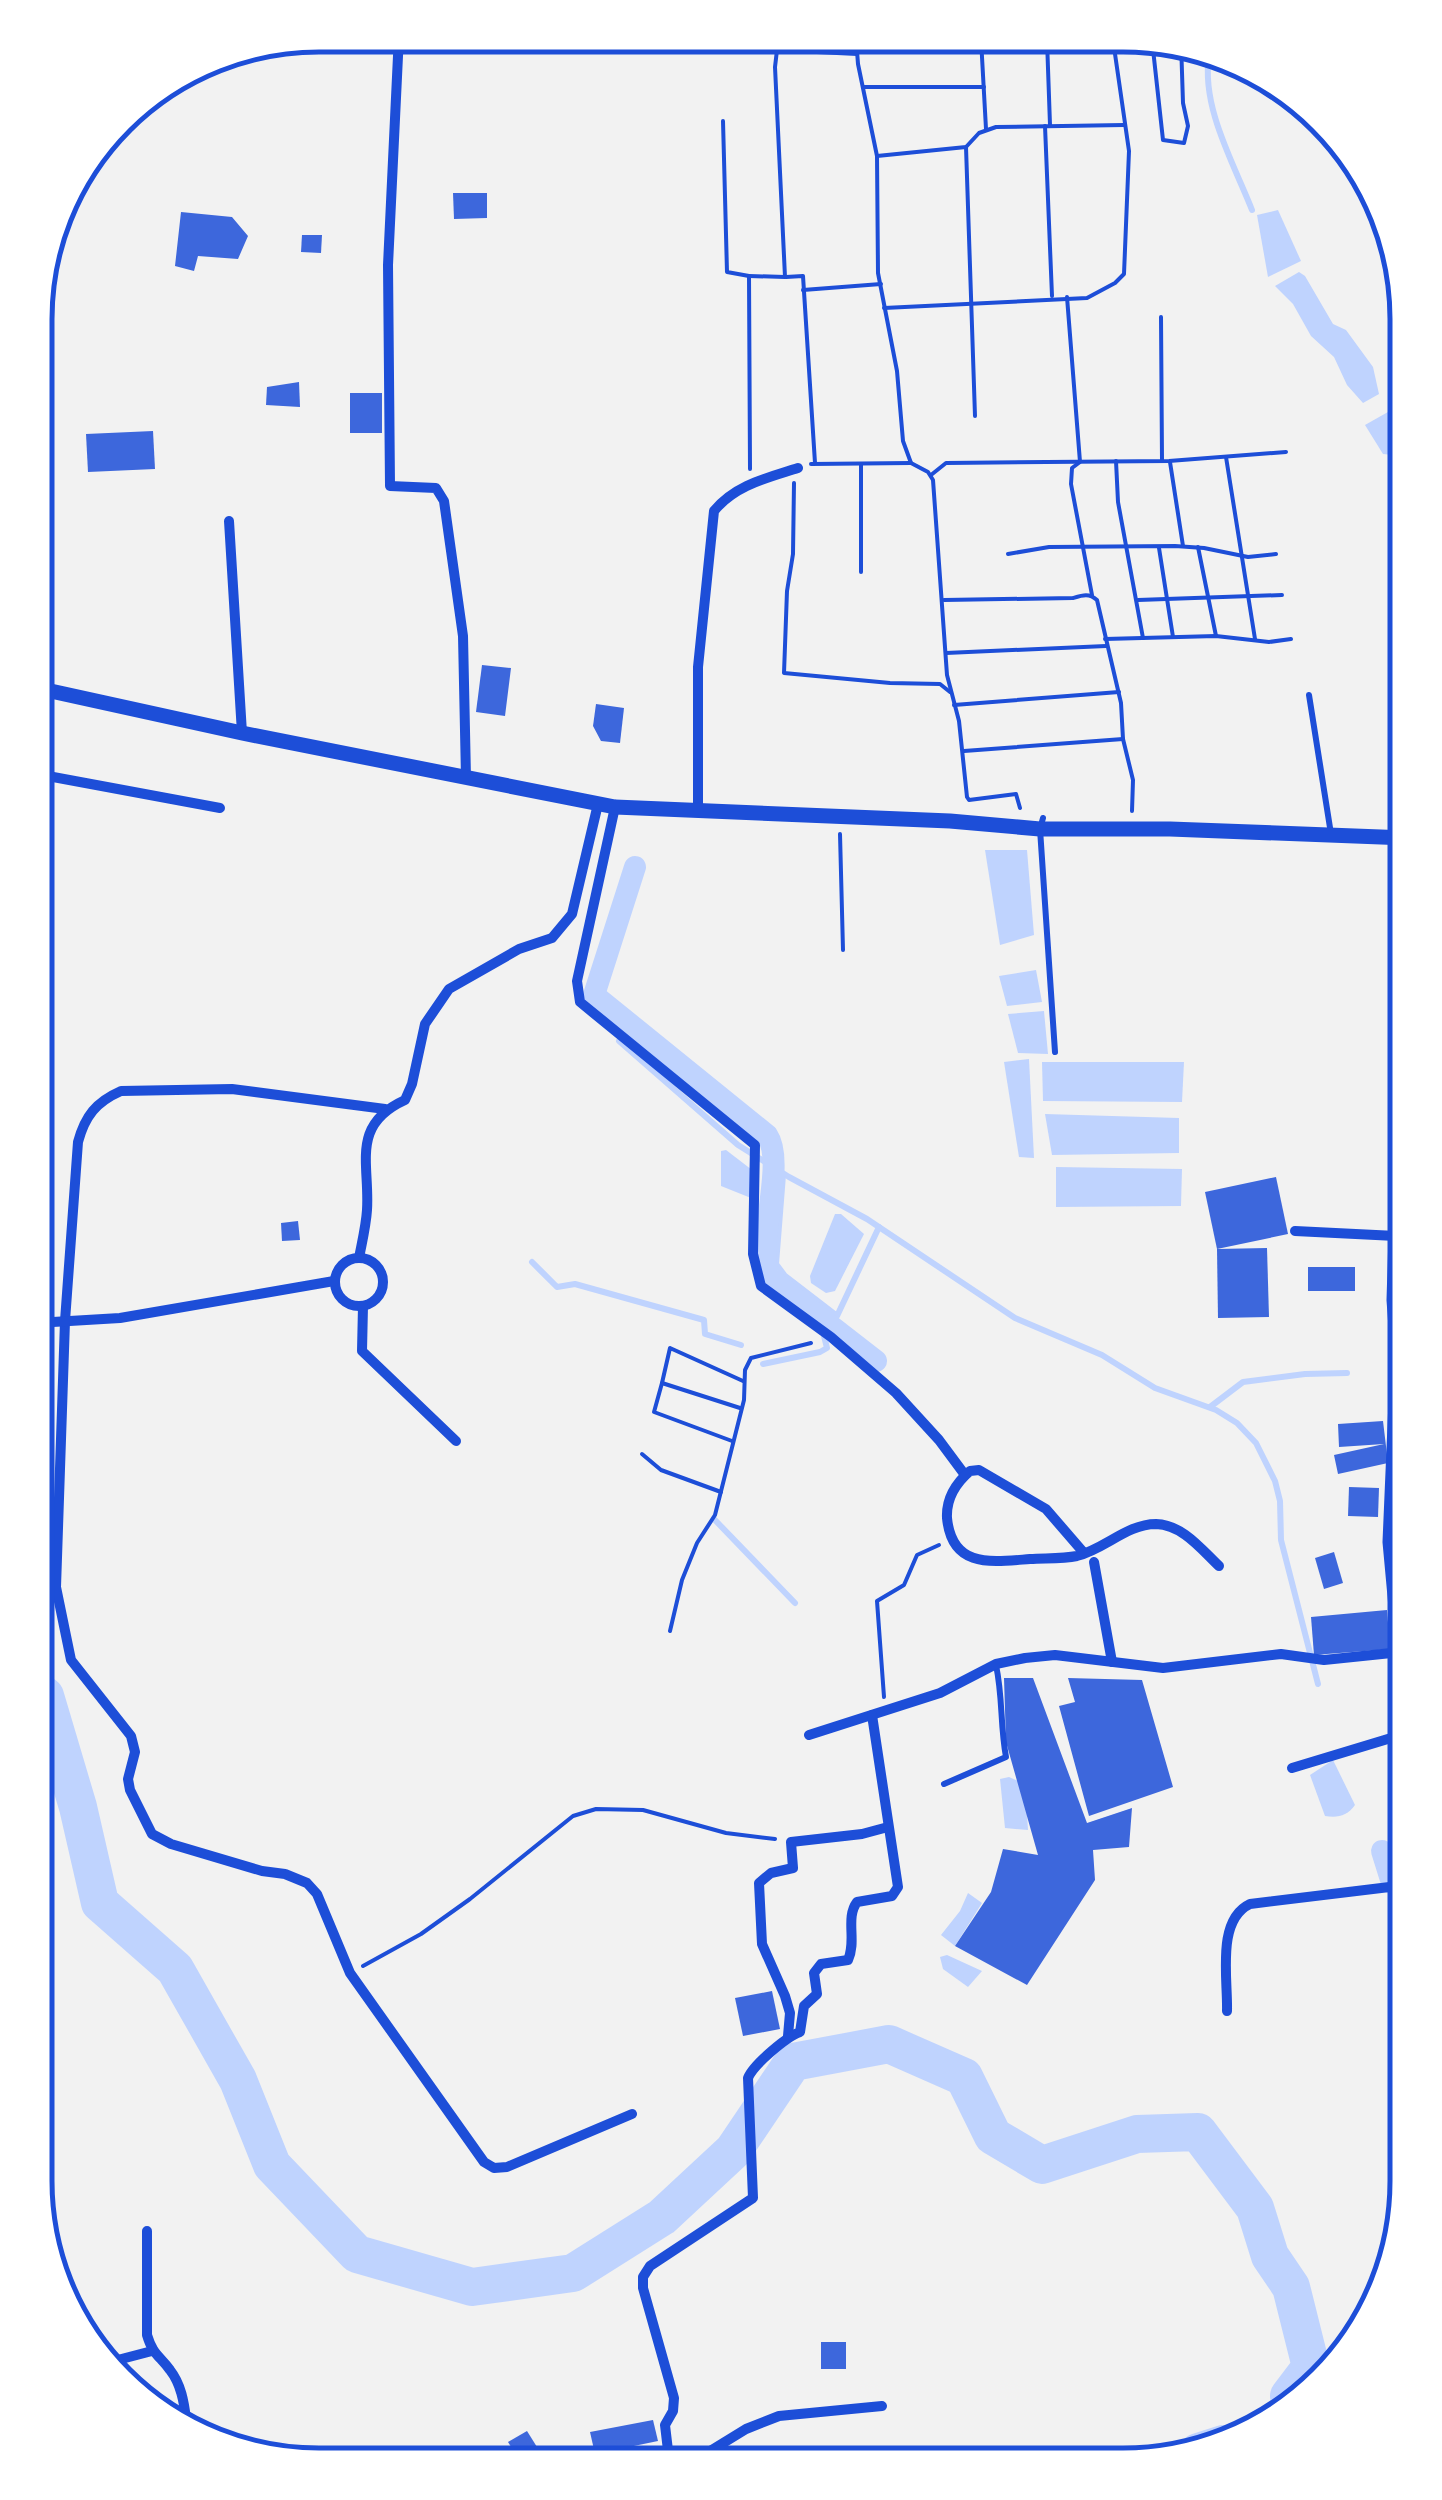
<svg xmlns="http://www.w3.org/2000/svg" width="1442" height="2500" viewBox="0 0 1442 2500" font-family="'DM Sans',sans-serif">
	<rect width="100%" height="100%" fill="#f2f2f2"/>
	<g fill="#bfd3fe">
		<path d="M1278,210L1301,261L1268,277L1257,215Z"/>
		<path d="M1299,272L1305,276L1333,324L1346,330L1373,367L1379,394L1363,403L1347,385L1334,357L1311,336L1293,304L1275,286Z"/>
		<path d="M1395,408L1407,427V444L1393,455L1383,454L1365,425Z"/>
		<path d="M985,850H1027L1034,935L1000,945Z"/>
		<path d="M1036,970L1042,1002L1007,1006L999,976Z"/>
		<path d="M1044,1011L1048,1054L1018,1053L1008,1014Z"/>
		<path d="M1029,1059L1034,1158L1019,1157L1004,1062Z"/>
		<path d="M1042,1062H1184L1182,1102L1043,1101Z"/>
		<path d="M1045,1114L1179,1118V1153L1052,1155Z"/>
		<path d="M726,1150L756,1173L751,1198L721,1186V1151Z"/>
		<path d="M1056,1167L1182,1169L1181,1206L1056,1207Z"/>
		<path d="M835,1214H841L864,1234L835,1291L826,1293L811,1283L810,1276Z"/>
		<path d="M1333,1760L1355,1805C1347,1816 1338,1818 1325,1816L1310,1775Z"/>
		<path d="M1009,1777L1025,1784L1028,1830L1005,1828L1000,1779Z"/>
		<path d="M968,1893L982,1903L955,1946L941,1935L960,1911Z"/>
		<path d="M947,1955L982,1971L968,1987L943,1969L940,1957Z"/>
	</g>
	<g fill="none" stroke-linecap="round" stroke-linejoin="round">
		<g stroke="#bfd3fe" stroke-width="6">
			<path d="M1209,56C1201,107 1234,164 1252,210"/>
			<path d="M619,1041L738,1145L789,1177L867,1219L1015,1318L1102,1355L1155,1388L1216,1410L1237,1423L1256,1443L1275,1481L1280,1501L1281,1540L1318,1684"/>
			<path d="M783,1175L776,1264L785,1276L837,1316L879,1227"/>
			<path d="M532,1262L557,1287L575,1284L704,1320L705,1334L741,1345"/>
			<path d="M763,1364L820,1352L827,1348L824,1336"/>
			<path d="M1210,1407L1243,1382L1305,1374L1347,1373"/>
			<path d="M714,1519L795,1603"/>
		</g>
		<g stroke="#bfd3fe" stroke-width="22">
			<path d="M635,867L594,995L767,1135C786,1163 757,1238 768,1277L876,1361"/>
			<path d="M1382,1851L1392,1883"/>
			<path d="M1399,1906L1406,1923"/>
		</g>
		<g stroke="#bfd3fe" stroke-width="38">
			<path d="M36,1689L45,1696L78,1807L100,1903L175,1969L238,2080L272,2165L357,2254L472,2287L573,2273L662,2217L733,2151L793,2062L889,2044L964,2077L993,2136L1042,2165L1137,2134L1198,2132L1255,2208L1270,2256L1291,2287L1311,2367L1289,2396"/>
			<path d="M1198,2452L1223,2444"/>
		</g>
	</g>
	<g fill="#3d67dc">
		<path d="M453,193H487V218L454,219Z"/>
		<path d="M181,212L232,217L248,236L238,259L198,256L194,271L175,266Z"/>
		<path d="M302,235H322L321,253L301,252Z"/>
		<path d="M299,382L300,407L266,405L267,387Z"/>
		<rect x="350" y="393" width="32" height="40"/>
		<path d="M153,431L155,469L88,472L86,434Z"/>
		<path d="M482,665L511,668L505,716L476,712Z"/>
		<path d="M596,704L624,708L620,743L601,741L593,726Z"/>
		<path d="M1276,1177L1288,1234L1217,1249L1205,1192Z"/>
		<path d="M298,1221L300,1240L282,1241L281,1223Z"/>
		<path d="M1267,1248L1269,1317L1218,1318L1217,1249Z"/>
		<rect x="1308" y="1267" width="47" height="24"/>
		<path d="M1383,1421L1388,1463L1338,1474L1334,1455L1384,1444L1339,1447L1338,1424Z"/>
		<path d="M1349,1487L1379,1488L1378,1517L1348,1516Z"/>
		<path d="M1334,1552L1343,1583L1324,1589L1315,1558Z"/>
		<path d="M1387,1610L1390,1649L1314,1655L1311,1617Z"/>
		<path d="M1004,1678H1033L1087,1823L1132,1808L1129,1847L1093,1850L1095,1880L1027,1985L955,1946L991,1892L1003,1849L1038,1855L1006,1742Z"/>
		<path d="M1068,1678L1142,1680L1173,1787L1089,1816L1059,1706L1075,1702Z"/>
		<path d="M772,1991L780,2029L743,2036L735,1998Z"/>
		<path d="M1406,2013V2062L1394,2063L1389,2015Z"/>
		<rect x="821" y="2342" width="25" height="27"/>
		<path d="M653,2420L658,2441L595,2454L590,2432Z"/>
		<path d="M527,2431L537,2447L518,2458L508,2442Z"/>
	</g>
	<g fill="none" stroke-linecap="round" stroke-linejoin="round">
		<g stroke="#1d4ed8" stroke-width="4">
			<path d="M634,37L741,42L777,50L857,54"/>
			<path d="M856,38L858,64L877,156L878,273L897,371L903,441L911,463L928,472L933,480L947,675L959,721L967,797L969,800L1016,794L1020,808"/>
			<path d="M981,39L986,129"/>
			<path d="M1047,40L1050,125"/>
			<path d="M1152,40L1163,140L1184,143L1188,126L1183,103L1181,42"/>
			<path d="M863,87H984"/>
			<path d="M723,121L727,272L749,276L750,469"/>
			<path d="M1045,126L1052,296"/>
			<path d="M966,147L975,416"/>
			<path d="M877,156L966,147L979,133L996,127L1124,125"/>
			<path d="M749,276L785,277L775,67L777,50"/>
			<path d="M786,277L803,276L815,463"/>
			<path d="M803,290L881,284"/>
			<path d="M1067,297L1080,462L1072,468L1071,484L1092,595"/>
			<path d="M884,308L1087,298L1115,283L1124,274L1129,151L1113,40"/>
			<path d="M1161,317L1162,461"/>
			<path d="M1226,457L1255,639"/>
			<path d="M1116,461L1118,502L1143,638"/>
			<path d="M1170,462L1183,546"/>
			<path d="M811,464L911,463"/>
			<path d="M861,465V572"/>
			<path d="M931,475L946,463L1169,461L1286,452"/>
			<path d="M794,483L793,554L787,591L784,673L890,683L940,684L950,692"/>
			<path d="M1198,547L1216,636"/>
			<path d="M1159,548L1173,637"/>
			<path d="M1008,554L1049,547L1175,546L1204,548L1248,557L1276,554"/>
			<path d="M944,600L1073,598C1083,595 1089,593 1097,600L1121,703L1123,739L1133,780L1132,811"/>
			<path d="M1138,600L1282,595"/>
			<path d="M1105,639L1216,636L1269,642L1291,639"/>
			<path d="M946,653L1106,646"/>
			<path d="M954,705L1119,692"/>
			<path d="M964,751L1123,739"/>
			<path d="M840,834L843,950"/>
			<path d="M662,1383L670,1348L743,1381"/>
			<path d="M732,1441L654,1412L662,1383L740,1408"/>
			<path d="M642,1454L661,1470L721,1492"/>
			<path d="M670,1631L682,1580L697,1543L715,1515L744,1400L745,1370L751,1358L811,1343"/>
			<path d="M884,1697L877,1601L904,1585L917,1555L939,1545"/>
			<path d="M363,1966L421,1934L470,1899L573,1816L596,1809L643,1810L726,1833L775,1839"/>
		</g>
		<g stroke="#1d4ed8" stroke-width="6">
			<path d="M1309,695L1331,834"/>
			<path d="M1043,818L1040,829L1055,1052"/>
			<path d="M944,1784L1006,1757C1000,1725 1003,1698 996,1665"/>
		</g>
		<g stroke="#1d4ed8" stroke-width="10">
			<path d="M399,35L388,265L390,486L436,488L444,501L463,636L466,778"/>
			<path d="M1398,293L1402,292"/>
			<path d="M229,521L242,733"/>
			<path d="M37,774L220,808"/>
			<path d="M615,807L577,981L580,1002L755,1145L753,1254L761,1286L831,1337L896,1393L939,1440L965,1475"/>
			<path d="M698,812V667L714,511C735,485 767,478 798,468"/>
			<path d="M385,1109L232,1089L121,1091C96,1102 85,1116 78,1142L65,1321L56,1587L71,1660L131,1736L135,1752L128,1779L130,1790L152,1834L171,1844L262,1871L285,1874L307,1883L317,1894L350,1973L484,2162L494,2168L507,2167L632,2114"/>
			<path d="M1295,1231L1396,1236"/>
			<path d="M359,1258C362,1242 366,1226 367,1210C370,1164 350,1125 405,1100L412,1084L425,1024L449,989L519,949L552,938L572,914L598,804"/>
			<circle cx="359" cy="1282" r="24"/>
			<path d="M363,1306L362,1351L456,1441"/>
			<path d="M36,1323L120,1318L334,1281"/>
			<path d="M1390,1542L1407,1543"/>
			<path d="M1084,1553L1046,1509L979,1470L970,1471C956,1483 946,1498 947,1518C952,1569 992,1562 1030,1559C1045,1558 1062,1559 1077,1556C1105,1549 1127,1524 1156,1524C1183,1525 1201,1549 1219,1566"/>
			<path d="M1094,1562L1112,1662"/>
			<path d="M809,1735L940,1693L996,1664L1025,1658L1055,1655L1163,1668L1281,1654L1324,1660L1401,1652"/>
			<path d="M1292,1768L1401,1735"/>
			<path d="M1227,2011C1228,1979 1216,1920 1250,1904L1406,1885"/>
			<path d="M788,2036L790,2013L785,1996L762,1944L759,1883L771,1873L793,1868L791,1842L862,1834L888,1827"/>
			<path d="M147,2231V2335C153,2355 159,2355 170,2370C181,2384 184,2402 186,2419"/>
			<path d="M110,2362L152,2351"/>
			<path d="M674,2464L669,2459L665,2425L673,2411L674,2398L643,2288V2277L650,2266L753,2198L748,2078C753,2065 786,2037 800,2032L804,2006L817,1994L814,1973L821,1964L848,1960C857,1941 845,1918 857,1902L892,1896L898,1887L872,1715"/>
			<path d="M689,2464L746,2429L779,2416L882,2406"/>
		</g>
		<g stroke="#1d4ed8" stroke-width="15">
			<path d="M37,688L242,733L615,807L950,821L1040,829H1170L1407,838"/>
			<path d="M1406,1869L1400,1833L1403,1683L1390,1542L1398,1355L1394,1300L1396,1236L1407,1103"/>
		</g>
	</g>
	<path d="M0 0H1442V2500H0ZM319 52H1123A267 267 0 0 1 1390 319V2181A267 267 0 0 1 1123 2448H319A267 267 0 0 1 52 2181V319A267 267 0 0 1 319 52Z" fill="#fff" fill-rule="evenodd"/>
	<path fill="none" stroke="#1d4ed8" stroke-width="5" d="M319 52H1123A267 267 0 0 1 1390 319V2181A267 267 0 0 1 1123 2448H319A267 267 0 0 1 52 2181V319A267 267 0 0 1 319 52Z"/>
</svg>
